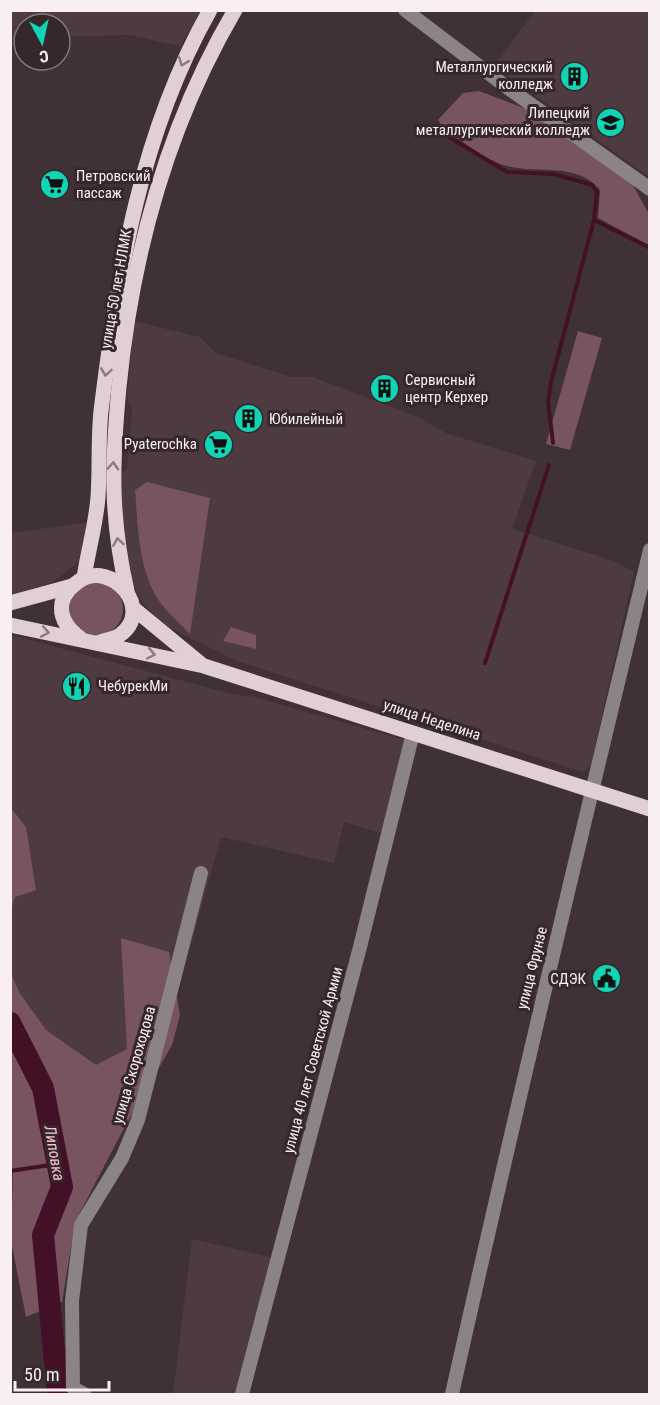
<svg xmlns="http://www.w3.org/2000/svg" width="660" height="1405" viewBox="0 0 660 1405" font-family="'Roboto Condensed',sans-serif">
	<rect width="100%" height="100%" fill="#403136"/>
	<g fill="#4e3a41">
		<path d="M536,10L649,11V177L494,66Z"/>
		<path d="M10,11L11,10L201,11L180,46L130,35L60,37V24H24V39H11Z"/>
		<path d="M134,321L200,337L216,353L291,377H313L418,417L446,433L536,461L512,529L608,559L634,571L591,765L583,772L237,661L164,625L142,602L131,581L122,532L121,474L127,469L132,409L127,398Z"/>
		<path d="M91,522L81,560L54,581L11,596L10,533Z"/>
		<path d="M11,635L232,694L255,697L407,741L381,833L344,822L334,863L221,837L152,1085L42,1067L11,1001Z"/>
		<path d="M192,1239L274,1258L238,1394H173Z"/>
	</g>
	<g fill="#785460">
		<path d="M479,91L532,111L630,180L649,214V245L598,218L600,190C575,159 531,177 498,163C479,156 460,139 443,128L438,120L463,93Z"/>
		<path d="M578,331L602,338L570,450L546,444Z"/>
		<path d="M147,482L210,498L190,634C180,623 166,612 158,599C138,568 138,525 135,490Z"/>
		<circle cx="96" cy="609" r="27"/>
		<path d="M231,627L256,635V649L223,641Z"/>
		<path d="M11,808L26,827L36,890L15,897L11,911Z"/>
		<path d="M121,938L169,952L180,1015L172,1045L122,1132L75,1222L62,1302L26,1317L11,1241L13,1171L10,1163V971L19,992L46,1030L96,1065L127,1049Z"/>
	</g>
	<g fill="none" stroke-linecap="round" stroke-linejoin="round">
		<g stroke="#441028" stroke-width="4">
			<path d="M439,131L507,172L554,174L592,185L597,192L594,220L551,382L548,402L553,443"/>
			<path d="M594,220L650,248"/>
			<path d="M485,663L549,465"/>
			<path d="M10,1171L57,1164"/>
		</g>
		<path stroke="#441028" stroke-width="22" d="M10,1023L43,1088L62,1187L43,1235L58,1394"/>
		<g stroke="#8b8385" stroke-width="14">
			<path d="M405,10L508,88L650,189"/>
			<path d="M84,1394L73,1388L72,1301L81,1225L122,1158L138,1120L201,873"/>
			<path d="M242,1394L360,947L413,733"/>
			<path d="M452,1394C515,1112 582,831 650,550"/>
		</g>
		<g stroke="#e0cfd4" stroke-width="15">
			<path d="M84,578C88,551 96,524 98,497C100,469 98,439 101,411C118,272 140,134 210,10"/>
			<path d="M127,591C110,516 112,462 119,387C132,255 167,126 235,10"/>
			<path d="M10,603L72,586"/>
			<path d="M133,608L201,664"/>
			<path d="M10,625L204,666L650,809"/>
			<path d="M80,638C68,629 59,618 62,603C64,593 71,587 79,581C112,559 155,610 120,635C114,639 105,640 98,643"/>
		</g>
	</g>
	<defs><path id="oneway-chevron" d="M-2-3.5L2.5 0L-2 3.5" fill="none" stroke-width="1.6" stroke-linecap="round" stroke-linejoin="round" transform="scale(1.5)"/></defs>
	<g stroke="#8b7b80">
		<use href="#oneway-chevron" transform="translate(183 62) rotate(111)"/>
		<use href="#oneway-chevron" transform="translate(106 372) rotate(98)"/>
		<use href="#oneway-chevron" transform="translate(113 466) rotate(-87)"/>
		<use href="#oneway-chevron" transform="translate(118 542) rotate(-99)"/>
		<use href="#oneway-chevron" transform="translate(45 632) rotate(10)"/>
		<use href="#oneway-chevron" transform="translate(151 654) rotate(12)"/>
	</g>
	<defs>
		<symbol id="building-disc" viewBox="-11 -11 22 22"><circle r="9.5" fill="#10d5b4" stroke="#36272c"/><path d="M-4-6H4V6H1V3H-1V6H-4ZM-2.5-4.3h1.7v1.8h-1.7ZM.8-4.3h1.7v1.8H.8ZM-2.5-1h1.7V.8h-1.7ZM.8-1h1.7V.8H.8Z" fill="#111"/></symbol>
		<symbol id="university-disc" viewBox="-11 -11 22 22"><circle r="9.5" fill="#10d5b4" stroke="#36272c"/><path d="M0-5L7-2L0 1L-7-2ZM-4 1L0 2.5L4 1V4Q0 6-4 4Z" fill="#111"/></symbol>
		<symbol id="supermarket-disc" viewBox="-11 -11 22 22"><circle r="9.5" fill="#10d5b4" stroke="#36272c"/><path d="M-6-5.5h2.5l.6 2H6L4.5 2H-2.5L-4.4-4H-6ZM-1.5 3.2a1.3 1.3 0 1 0 .1 0ZM3 3.2a1.3 1.3 0 1 0 .1 0Z" fill="#111"/></symbol>
		<symbol id="restaurant-disc" viewBox="-11 -11 22 22"><circle r="9.5" fill="#10d5b4" stroke="#36272c"/><path d="M-5-6h1v4h1v-4h1v4h1v-4h1v5L-1.5 .5V6h-2V.5L-5-1ZM5-6V6H3V1.5H1.5Q1.5-4 5-6Z" fill="#111"/></symbol>
		<symbol id="civic-disc" viewBox="-11 -11 22 22"><circle r="9.5" fill="#10d5b4" stroke="#36272c"/><path d="M-.6-6.5H3V-4.5H.6V-3L4-1V1h2V6H-6V1h2V-1L-.6-3ZM-1.2 2.5V6h2.4V2.5Z" fill="#111"/></symbol>
	</defs>
	<g fill-rule="evenodd">
		<use href="#building-disc" x="558" y="60" width="33" height="33"/>
		<use href="#university-disc" x="594" y="106" width="33" height="33"/>
		<use href="#supermarket-disc" x="38" y="168" width="33" height="33"/>
		<use href="#building-disc" x="368" y="372" width="33" height="33"/>
		<use href="#building-disc" x="232" y="402" width="33" height="33"/>
		<use href="#supermarket-disc" x="202" y="428" width="33" height="33"/>
		<use href="#restaurant-disc" x="60" y="670" width="33" height="33"/>
		<use href="#civic-disc" x="590" y="962" width="33" height="33"/>
	</g>
	<g text-anchor="middle" stroke-width="6" stroke-linejoin="round" paint-order="stroke">
		<g font-size="15" fill="#f9eff2" stroke="#36272c" text-anchor="end">
			<text x="553" y="72">Металлургический<tspan x="553" dy="17">колледж</tspan></text>
			<text x="590" y="118">Липецкий<tspan x="590" dy="17">металлургический колледж</tspan></text>
			<text x="76" y="181" text-anchor="start">Петровский<tspan x="76" dy="17">пассаж</tspan></text>
			<text x="405" y="385" text-anchor="start">Сервисный<tspan x="405" dy="17">центр Керхер</tspan></text>
			<text x="269" y="424" text-anchor="start">Юбилейный</text>
			<text x="197" y="449">Pyaterochka</text>
			<text x="98" y="691" text-anchor="start">ЧебурекМи</text>
			<text x="586" y="984">СДЭК</text>
		</g>
		<g font-size="15" fill="#f9eff2" stroke="#36272c">
			<text transform="translate(116 289) rotate(-80)" y="5">улица 50 лет НЛМК</text>
			<text transform="translate(432 720) rotate(18)" y="5">улица Неделина</text>
			<text transform="translate(532 968) rotate(-76)" y="5">улица Фрунзе</text>
			<text transform="translate(313 1060) rotate(-75)" y="5">улица 40 лет Советской Армии</text>
			<text transform="translate(134 1065) rotate(-74)" y="5">улица Скороходова</text>
		</g>
		<g font-size="16" font-style="italic" fill="#fbc3d6" stroke="#36272c">
			<text transform="translate(55 1153) rotate(80)" y="6">Липовка</text>
		</g>
	</g>
	<rect width="660" height="1405" fill="none" stroke="#f9eff2" stroke-width="24"/>
	<g transform="translate(42 42) rotate(172)"><circle r="28" fill="#36272c" stroke="#84777b" stroke-width="1.5"/>
	<path d="M0-4.5L10 22L0 15L-10 22Z" fill="#10d5b4"/>
	<text y="-9" font-size="16" font-weight="bold" text-anchor="middle" fill="#f9eff2">С</text>
	</g>
	<path d="M15 1381v9h94v-9" fill="none" stroke="#f9eff2" stroke-width="3"/>
	<text x="24" y="1381" font-size="18" fill="#f9eff2" stroke="#36272c" stroke-width="4.5" paint-order="stroke">50 m</text>
</svg>
